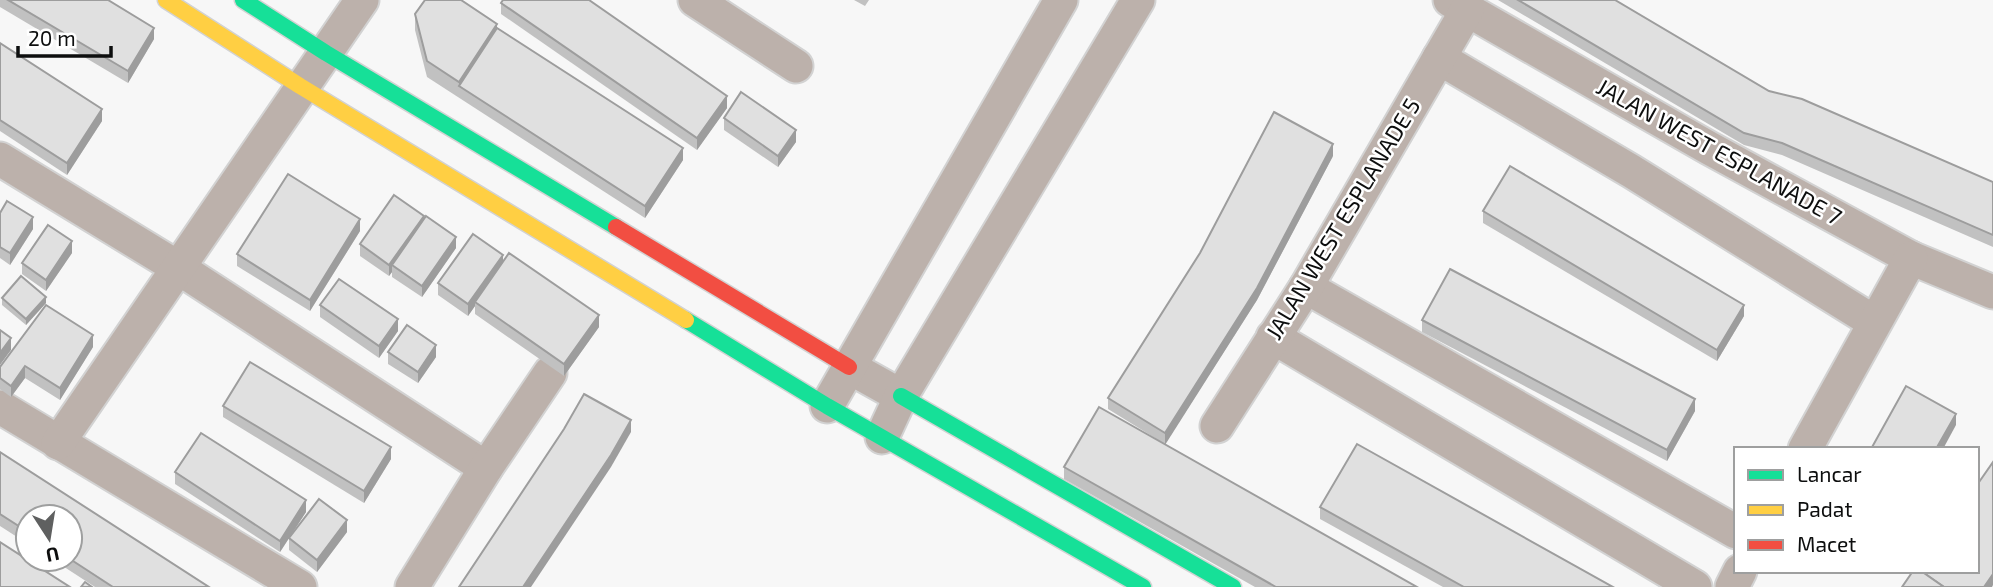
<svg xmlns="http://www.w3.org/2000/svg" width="1993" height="587" viewBox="0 0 1993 587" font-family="'Exo 2',sans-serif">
	<rect width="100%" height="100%" fill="#f7f7f7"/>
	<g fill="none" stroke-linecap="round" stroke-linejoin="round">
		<defs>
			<g id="street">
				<path d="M695,0L796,66"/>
				<path d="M1450,0L1709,148L1911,258L1993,292"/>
				<path d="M1439,58L1631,171L1874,322"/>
				<path d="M0,159L177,267L486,468"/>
				<path d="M1306,287L1736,532"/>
				<path d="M1273,337L1695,587"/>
				<path d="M849,367L901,396"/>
				<path d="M827,406L1061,0"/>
				<path d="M0,407L300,587"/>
				<path d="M1217,426L1306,287L1467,10"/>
				<path d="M882,437L901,396L1138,0"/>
				<path d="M58,443L362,0"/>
				<path d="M1805,449L1911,258"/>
				<path d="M412,587L486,468L550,373"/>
				<path d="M1732,587L1740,571"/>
			</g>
			<g id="fast">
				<path d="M243,0L326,53L616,227"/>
				<path d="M686,320L827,406L1143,587"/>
				<path d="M901,396L1233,587"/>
			</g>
			<path id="slow" d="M166,0L300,86L686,320"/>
			<path id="jam" d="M616,227L849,367"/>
		</defs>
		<use href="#street" stroke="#d2d2d2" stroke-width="37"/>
		<use href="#fast" stroke="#d2d2d2" stroke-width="19"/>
		<use href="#slow" stroke="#d2d2d2" stroke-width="19"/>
		<use href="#jam" stroke="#d2d2d2" stroke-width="19"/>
		<use href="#street" stroke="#bcb1ab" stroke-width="33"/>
		<use href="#fast" stroke="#16e098" stroke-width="16"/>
		<use href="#slow" stroke="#ffcf43" stroke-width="16"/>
		<use href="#jam" stroke="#f24e42" stroke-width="16"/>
	</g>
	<g fill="#c1c1c1">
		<path d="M0,0H108L154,39L128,83L0,7Z"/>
		<path d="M854,0H869L865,6Z"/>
		<path d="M1498,0H1615L1769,91L1993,182V247L1782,155L1744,145Z"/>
		<path d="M501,3L727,108L697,150L501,14Z"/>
		<path d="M415,14L497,28L683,160L645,218L427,77L415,30Z"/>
		<path d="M0,43L102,121L67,175L0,131Z"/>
		<path d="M724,118L796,142L778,167L724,130Z"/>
		<path d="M1333,156L1257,300L1165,444L1417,587H1255L1064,479V467L1155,438L1108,409V398Z"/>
		<path d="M1483,211L1744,316L1717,361L1483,223Z"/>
		<path d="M0,213L33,229L10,265L0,258Z"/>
		<path d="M424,219L456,248L422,297L392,277V272L389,276L360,256V244Z"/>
		<path d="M360,231L310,311L237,266V254Z"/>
		<path d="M72,253L46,291L22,274V263Z"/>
		<path d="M503,261L599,327L564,376L475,314V306L468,316L438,295V283Z"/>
		<path d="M2,298L46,303L26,325L2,305Z"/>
		<path d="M320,305L398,331L379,358L320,317Z"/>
		<path d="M1422,320L1695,411L1667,461L1422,332Z"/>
		<path d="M93,347L60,400L25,378L11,397L0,389V367Z"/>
		<path d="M388,352L436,357L418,383L388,364Z"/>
		<path d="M223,406L391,459L364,503L223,417Z"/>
		<path d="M0,452L209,587H95L52,559H70L28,517V544L0,526Z"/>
		<path d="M175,472L306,512L280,552L175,484Z"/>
		<path d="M1320,507L1613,587H1443L1320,519Z"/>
		<path d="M347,532L317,572L289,550V538Z"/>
	</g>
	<g fill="#9d9d9d">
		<path d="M497,24V40L459,86V82Z"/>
		<path d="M154,28V39L128,83V71Z"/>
		<path d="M727,96V108L697,150V138Z"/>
		<path d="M102,109V121L67,175V163Z"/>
		<path d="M796,130V142L778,167V156Z"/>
		<path d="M1333,144V156L1257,300L1165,445V433Z"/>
		<path d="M683,148V160L645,218V206Z"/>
		<path d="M424,216V228L392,265V272L389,276V265Z"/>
		<path d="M33,217V229L10,265V253Z"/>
		<path d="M360,219V231L310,311V300Z"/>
		<path d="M456,237V248L422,297V286Z"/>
		<path d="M72,241V253L46,291V280Z"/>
		<path d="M503,255V267L475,302V306L468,316V304Z"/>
		<path d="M46,297V303L26,325V319Z"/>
		<path d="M1744,305V316L1717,361V350Z"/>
		<path d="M599,315V327L564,376V364Z"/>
		<path d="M398,319V331L379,358V346Z"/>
		<path d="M93,335V347L60,400V388Z"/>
		<path d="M11,338V350L0,365V353Z"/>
		<path d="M436,345V357L418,383V372Z"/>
		<path d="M25,366V378L11,397V386Z"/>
		<path d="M1695,399V411L1667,461V450Z"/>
		<path d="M1956,414V425L1943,449H1936Z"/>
		<path d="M631,420V432L611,467L531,587H523Z"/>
		<path d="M391,447V459L364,503V491Z"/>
		<path d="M306,500V512L280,552V541Z"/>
		<path d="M347,520V532L317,572V560Z"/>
		<path d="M1993,574V585L1992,587H1984Z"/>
	</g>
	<g fill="#e0e0e0" stroke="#9d9d9d" stroke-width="2">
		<path d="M8,0H108L154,28L128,71Z"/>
		<path d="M425,0H461L497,24L459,82L427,61L415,14Z"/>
		<path d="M503,0H589L727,96L697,138L501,3Z"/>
		<path d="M1518,0H1615L1769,91L1802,99L1993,182V235L1782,143L1744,133Z"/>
		<path d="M497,28L683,148L645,206L459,86Z"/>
		<path d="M0,43L102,109L67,163L0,120Z"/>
		<path d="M741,92L796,130L778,156L724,118Z"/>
		<path d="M1274,112L1333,144L1257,288L1165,433L1108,398L1200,253Z"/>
		<path d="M1510,166L1744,305L1717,350L1483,211Z"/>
		<path d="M288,174L360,219L310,300L237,254Z"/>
		<path d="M394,195L424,216L389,265L360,244Z"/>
		<path d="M7,201L33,217L10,253L0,247V213Z"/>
		<path d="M426,216L456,237L422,286L392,265Z"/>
		<path d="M48,225L72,241L46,280L22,263Z"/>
		<path d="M473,234L503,255L468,304L438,283Z"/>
		<path d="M509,253L599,315L564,364L475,302Z"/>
		<path d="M1450,269L1695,399L1667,450L1422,320Z"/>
		<path d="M21,276L46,297L26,319L2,298Z"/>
		<path d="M339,279L398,319L379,346L320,305Z"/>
		<path d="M46,305L93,335L60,388L25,366L11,386L0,378V367Z"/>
		<path d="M407,325L436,345L418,372L388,352Z"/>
		<path d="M0,330L11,338L0,353Z"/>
		<path d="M250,362L391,447L364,491L223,406Z"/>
		<path d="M1906,386L1956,414L1936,449H1871Z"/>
		<path d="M584,394L631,420L611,455L523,587H459L564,429Z"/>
		<path d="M1099,407L1417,587H1276L1064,467Z"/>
		<path d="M201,433L306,500L280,541L175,472Z"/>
		<path d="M1357,444L1613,587H1464L1320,507Z"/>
		<path d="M0,452L209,587H113L70,559V517H28V532L0,514Z"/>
		<path d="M1993,462V574L1984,587H1944L1921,571H1977V485Z"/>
		<path d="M319,499L347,520L317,560L289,538Z"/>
		<path d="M0,542L70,587H0Z"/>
		<path d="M1913,571H1921L1944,587H1902Z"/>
		<path d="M85,582L92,587H81Z"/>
	</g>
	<g text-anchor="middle" stroke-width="5" stroke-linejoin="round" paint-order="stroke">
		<g font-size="23" fill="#0d0e0e" stroke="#fff">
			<text transform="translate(1719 152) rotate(29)" y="8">JALAN WEST ESPLANADE 7</text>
			<text transform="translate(1343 219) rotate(-59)" y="8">JALAN WEST ESPLANADE 5</text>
		</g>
	</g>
	<rect x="1734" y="447" width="245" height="126" fill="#ffffff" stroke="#9e9f9f" stroke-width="2"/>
	<rect x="1748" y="470" width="35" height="10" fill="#16e098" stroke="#9e9f9f" stroke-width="2"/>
	<text x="1797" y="482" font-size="21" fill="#0d0e0e">Lancar</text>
	<rect x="1748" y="505" width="35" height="10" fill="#ffcf43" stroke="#9e9f9f" stroke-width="2"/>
	<text x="1797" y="517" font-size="21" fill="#0d0e0e">Padat</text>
	<rect x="1748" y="540" width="35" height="10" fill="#f24e42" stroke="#9e9f9f" stroke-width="2"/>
	<text x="1797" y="552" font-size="21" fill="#0d0e0e">Macet</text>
	<g transform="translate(49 538) rotate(168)"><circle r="33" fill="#ffffff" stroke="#9e9f9f" stroke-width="2"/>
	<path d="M0-5L12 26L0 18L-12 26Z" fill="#5f6060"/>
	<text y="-10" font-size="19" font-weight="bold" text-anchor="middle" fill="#0d0e0e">U</text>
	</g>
	<path d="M18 46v10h93v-10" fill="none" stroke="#0d0e0e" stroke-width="3.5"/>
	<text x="28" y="46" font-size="21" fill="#0d0e0e" stroke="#ffffff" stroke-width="5" paint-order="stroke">20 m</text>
</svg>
